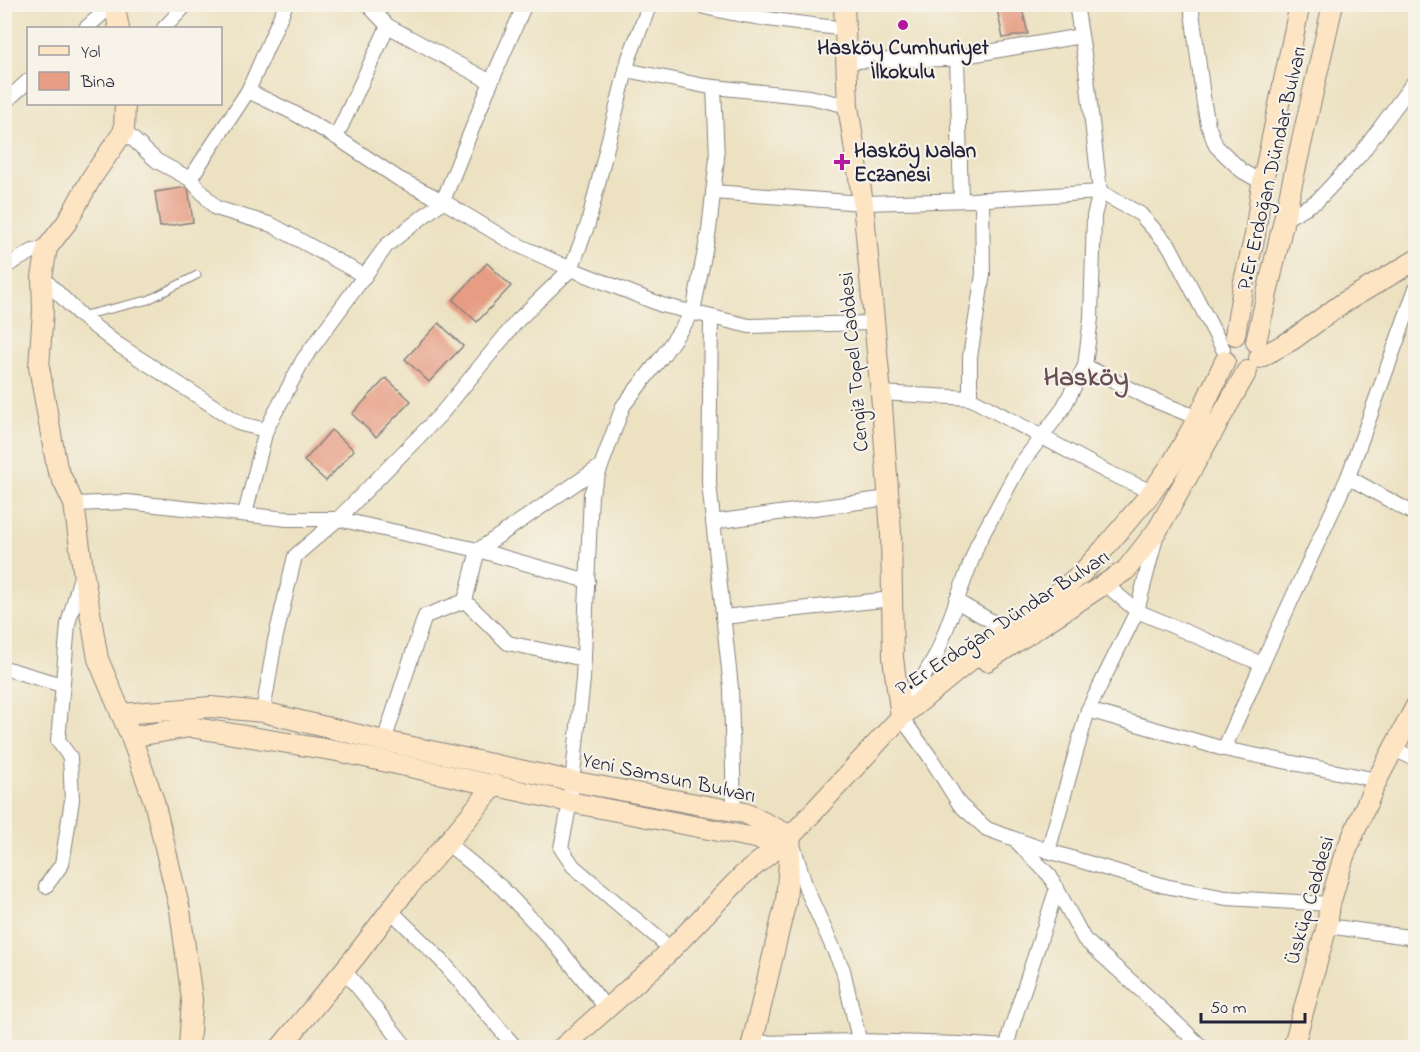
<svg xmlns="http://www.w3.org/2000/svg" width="1420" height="1052" viewBox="0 0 1420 1052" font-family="'Indie Flower',sans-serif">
	<rect width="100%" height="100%" fill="#f7f3e8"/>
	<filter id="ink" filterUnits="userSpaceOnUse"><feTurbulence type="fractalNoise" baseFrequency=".0167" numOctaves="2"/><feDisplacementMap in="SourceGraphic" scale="12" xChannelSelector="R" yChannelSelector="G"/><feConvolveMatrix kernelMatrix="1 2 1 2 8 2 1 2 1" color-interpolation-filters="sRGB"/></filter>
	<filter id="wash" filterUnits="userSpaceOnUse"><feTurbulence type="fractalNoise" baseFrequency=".008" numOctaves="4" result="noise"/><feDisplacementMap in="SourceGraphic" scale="24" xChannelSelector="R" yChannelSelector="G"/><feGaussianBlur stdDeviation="1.35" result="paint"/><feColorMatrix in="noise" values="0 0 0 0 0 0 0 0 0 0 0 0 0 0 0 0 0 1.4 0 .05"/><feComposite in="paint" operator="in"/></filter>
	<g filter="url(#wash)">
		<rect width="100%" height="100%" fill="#ece1c1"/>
		<g id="blocks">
			<g fill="#e69d84">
				<path d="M996,4H1021L1028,34L1003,38Z"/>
				<path d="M188,187L193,222L160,227L155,192Z"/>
				<path d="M487,263L511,286L477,322L453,300Z"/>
				<path d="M439,323L463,346L429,382L405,359Z"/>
				<path d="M386,378L411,401L376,437L352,414Z"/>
				<path d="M331,430L354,450L326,481L304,461Z"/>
			</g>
		</g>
	</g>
	<g filter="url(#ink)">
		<use href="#blocks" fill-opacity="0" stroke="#87827e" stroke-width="1.5"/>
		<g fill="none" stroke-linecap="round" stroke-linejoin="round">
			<defs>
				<path id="lane" d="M81,316L148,300L197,275"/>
				<g id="street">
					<path d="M367,4L388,26L491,82"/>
					<path d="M693,4C742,17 794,23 845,29"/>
					<path d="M1076,4L1085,60L1100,192L1094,216L1091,318L1085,366L1062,410L1020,465L978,543L938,651L901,717L930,757L960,805L987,829L1048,851L1165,886L1226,898L1330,904"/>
					<path d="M1191,4L1204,104L1208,125L1216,146L1242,171L1263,183"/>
					<path d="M86,28L113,4"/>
					<path d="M164,28L187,4"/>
					<path d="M957,57L961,200"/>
					<path d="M846,61L947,59L1081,36"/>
					<path d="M626,70L705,86L810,97L848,106"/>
					<path d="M248,91L292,112L336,137L399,179L443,201L511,242L571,269L662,305L749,326L873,323"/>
					<path d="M4,103L28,81"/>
					<path d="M124,131L157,161L190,179L216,208L272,225L365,276"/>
					<path d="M336,137L388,26"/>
					<path d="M190,179L248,91L286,4"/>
					<path d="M713,192L863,203L972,200L1100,192L1140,214L1170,247L1223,349"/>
					<path d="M1283,220L1317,201L1360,155L1416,79"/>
					<path d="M4,267L33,251L47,248"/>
					<path d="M42,277L81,316L117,344L241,424L266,430"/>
					<path d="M711,317L709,483L731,688L734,811"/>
					<path d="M1085,366L1151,399L1198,418"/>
					<path d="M880,393L970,398L1107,472L1152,492"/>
					<path d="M970,398V357L983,274L982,199"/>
					<path d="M1348,477L1416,515"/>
					<path d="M74,504L127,502L287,519H338L478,550L588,581"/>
					<path d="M245,514L266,430L303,360L387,245L443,201L486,94L525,4"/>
					<path d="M713,522L888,498"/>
					<path d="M1105,584L1137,611L1262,664L1224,749L1377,780"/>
					<path d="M956,601L1007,630"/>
					<path d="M723,617L892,599"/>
					<path d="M584,659L508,643L465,601L478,550L601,466"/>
					<path d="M1262,664L1348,477L1416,288"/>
					<path d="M4,668L62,685"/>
					<path d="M1088,710L1224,749"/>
					<path d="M263,712L275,640L295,556L338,519L441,414L518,320L571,269L588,224L629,58L650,4"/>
					<path d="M384,741L425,616L465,601"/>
					<path d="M1393,749L1416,759"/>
					<path d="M447,843L502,888L556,945L607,1009"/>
					<path d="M1018,843L1050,876L1084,939L1144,993L1203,1048"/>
					<path d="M793,845L806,888L843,970L861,1048"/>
					<path d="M1048,851L1088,710L1137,611L1156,537"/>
					<path d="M46,886L62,864L72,800L70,757L58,741L68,624L81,576"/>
					<path d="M390,910L442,961L516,1048"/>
					<path d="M1327,926L1416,938"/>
					<path d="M671,949L573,866L561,848L570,802L583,679L591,494L623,406L661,358L693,312L709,230L717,158L714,87"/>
					<path d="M344,970L407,1048"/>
					<path d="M751,1043L860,1041L959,1044L1007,1047"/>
					<path d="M1007,1048L1010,1032L1057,888"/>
				</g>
				<g id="secondary">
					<path d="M114,4L119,28"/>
					<path d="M844,4L848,106L863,203L882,405L891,533L893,658L901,717"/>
					<path d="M125,104L124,131L92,177L67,222L47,248L42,277L43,311L39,367L57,468L74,504L84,577L98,659L131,737L154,801L180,910L192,1000L189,1048"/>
					<path d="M1235,335L1244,281L1255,235L1261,190L1300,4"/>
					<path d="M1256,342L1333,4"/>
					<path d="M1259,358L1292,340L1343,303L1416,260"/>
					<path d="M987,661L1126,570L1158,529L1247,371"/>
					<path d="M121,714L211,707L263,712L384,741L571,781L745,813L791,836"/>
					<path d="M131,737L190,727L337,751L570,802L770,841L791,836"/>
					<path d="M280,1048L355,957L408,887L447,843L495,785"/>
					<path d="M562,1048L657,964L743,875L791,836L901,717L1007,630L1054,596L1082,573L1103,550L1152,492L1173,462L1198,418L1225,361"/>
					<path d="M751,1048L786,901L791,836"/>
					<path d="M1293,1048L1327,926L1330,904L1344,856L1377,780L1416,706"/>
				</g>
			</defs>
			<use href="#lane" stroke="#87827e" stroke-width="9"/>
			<use href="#street" stroke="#87827e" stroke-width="16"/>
			<use href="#secondary" stroke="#87827e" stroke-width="22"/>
			<use href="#lane" stroke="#fff" stroke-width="7"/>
			<use href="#street" stroke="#fff" stroke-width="14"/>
			<use href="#secondary" stroke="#fde5c4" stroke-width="20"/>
		</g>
	</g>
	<g fill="#b5179e" stroke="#f7f3e8" stroke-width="2">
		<circle cx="903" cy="25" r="6"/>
		<path d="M839 153h6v6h6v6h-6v6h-6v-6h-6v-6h6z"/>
	</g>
	<g text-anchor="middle" stroke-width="4.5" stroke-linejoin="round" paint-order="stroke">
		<g font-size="21" font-weight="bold" fill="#22223b" stroke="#f7f3e8">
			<text x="903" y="54">Hasköy Cumhuriyet<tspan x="903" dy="24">İlkokulu</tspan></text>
			<text x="854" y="157" text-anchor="start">Hasköy Nalan<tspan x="854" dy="24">Eczanesi</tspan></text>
		</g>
		<g font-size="21" fill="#22223b" stroke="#f7f3e8">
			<text transform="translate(1271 168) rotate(-77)" y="7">P.Er Erdoğan Dündar Bulvarı</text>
			<text transform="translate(853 362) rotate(-95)" y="7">Cengiz Topel Caddesi</text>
			<text transform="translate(1002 622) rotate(-33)" y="7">P.Er Erdoğan Dündar Bulvarı</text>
			<text transform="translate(669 777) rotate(12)" y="7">Yeni Samsun Bulvarı</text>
			<text transform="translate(1309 900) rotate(-74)" y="7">Üsküp Caddesi</text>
		</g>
		<g font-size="27" font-weight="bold" fill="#674d55" stroke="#f7f3e8">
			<text x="1086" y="385">Hasköy</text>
		</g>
	</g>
	<rect width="1420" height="1052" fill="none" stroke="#f7f3e8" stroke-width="24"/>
	<rect x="27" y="27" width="195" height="78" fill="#f7f3e8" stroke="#a29fa3" stroke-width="1.5"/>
	<rect x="39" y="46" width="30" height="9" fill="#fde5c4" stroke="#a29fa3" stroke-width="1.5"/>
	<text x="81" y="57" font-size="18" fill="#22223b">Yol</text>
	<rect x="39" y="72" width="30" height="18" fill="#e69d84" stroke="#a29fa3" stroke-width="1.5"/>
	<text x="81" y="87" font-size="18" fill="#22223b">Bina</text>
	<path d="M1201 1013v9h104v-9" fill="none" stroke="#22223b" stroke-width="3"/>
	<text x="1210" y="1013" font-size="18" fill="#22223b" stroke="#f7f3e8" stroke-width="4.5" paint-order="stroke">50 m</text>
</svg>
